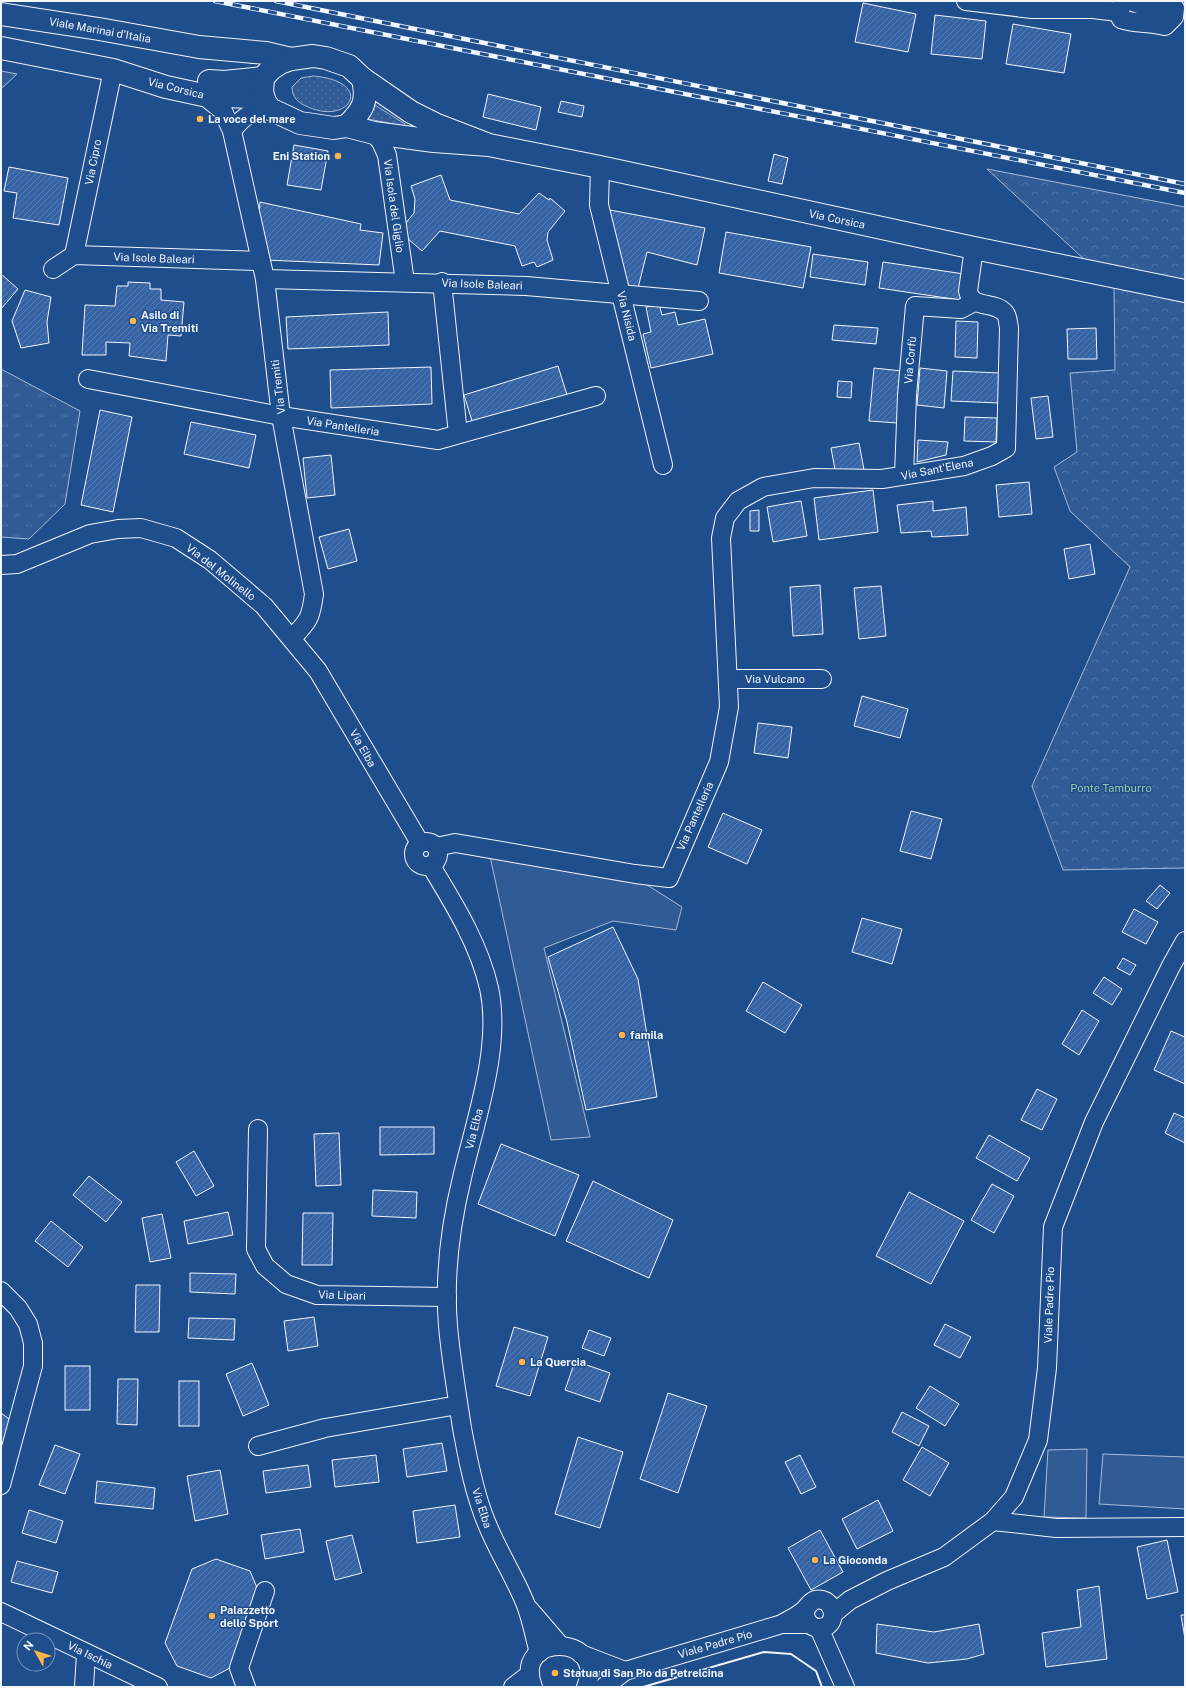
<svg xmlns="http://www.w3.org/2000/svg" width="1186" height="1688" viewBox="0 0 1186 1688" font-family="'Public Sans',sans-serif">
	<defs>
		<pattern id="grass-dots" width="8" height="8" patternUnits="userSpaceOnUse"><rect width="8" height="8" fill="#305b95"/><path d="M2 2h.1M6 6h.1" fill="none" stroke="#4e73a5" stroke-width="1.8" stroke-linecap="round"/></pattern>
		<pattern id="forest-crowns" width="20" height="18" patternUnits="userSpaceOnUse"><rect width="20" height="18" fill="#305b95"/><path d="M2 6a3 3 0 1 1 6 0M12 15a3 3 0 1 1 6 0" fill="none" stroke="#4e73a5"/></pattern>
		<pattern id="park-tufts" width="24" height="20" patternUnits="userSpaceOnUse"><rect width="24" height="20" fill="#305b95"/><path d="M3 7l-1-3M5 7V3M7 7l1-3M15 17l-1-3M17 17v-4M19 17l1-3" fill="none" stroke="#4e73a5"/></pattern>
		<pattern id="building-hatch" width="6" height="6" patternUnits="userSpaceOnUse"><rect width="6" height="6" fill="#3563a3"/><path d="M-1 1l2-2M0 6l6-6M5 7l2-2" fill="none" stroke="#537ab1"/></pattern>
	</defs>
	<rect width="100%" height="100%" fill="#1f4e8c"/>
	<g fill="url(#grass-dots)" stroke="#a8bbd7">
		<path d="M313,76C375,81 351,126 308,107C298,103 292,97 292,87L301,78Z"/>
		<path d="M375,105L405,124L404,126L368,119Z"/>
	</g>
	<path fill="url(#forest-crowns)" stroke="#a8bbd7" d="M987,169L1185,207V868L1063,870L1032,786L1130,567L1070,511L1054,467L1077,452L1070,373L1115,370L1114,287Z"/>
	<g fill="url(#park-tufts)" stroke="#a8bbd7">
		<path d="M1,71L17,74L1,89Z"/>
		<path d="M1,369L80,411L65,504L29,539L1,537Z"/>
	</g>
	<g fill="#305b95" stroke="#a8bbd7">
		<path d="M490,856L644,883L682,907L676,930L613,921L544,948L590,1137L551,1140Z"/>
		<path d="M1087,1449L1086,1518L1044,1517L1048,1450Z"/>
		<path d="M1103,1454L1185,1457V1509L1099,1504Z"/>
	</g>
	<g fill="url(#building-hatch)" stroke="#f2f6ff">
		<path d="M863,3L916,14L908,52L855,42Z"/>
		<path d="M935,15L986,21L982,59L931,54Z"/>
		<path d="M1013,24L1071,34L1064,73L1006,64Z"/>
		<path d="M488,94L541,107L536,130L483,117Z"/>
		<path d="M561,101L584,106L582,117L558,112Z"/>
		<path d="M294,145L328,151L321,190L287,185Z"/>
		<path d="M774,154L788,158L782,184L768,181Z"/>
		<path d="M9,167L68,178L59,225L13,218L17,193L4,191Z"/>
		<path d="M441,175L450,200L519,214L539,193L549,200L550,198L565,211L548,232L547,240L553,260L537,267L534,262L522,266L515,246L440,231L422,251L399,231L414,213L415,199L411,186Z"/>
		<path d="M260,202L361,224L360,230L383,233L379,265L266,260L258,227Z"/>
		<path d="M610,210L705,228L697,265L647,252L638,288L625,286L609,231Z"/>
		<path d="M726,232L811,247L803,288L719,273Z"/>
		<path d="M813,254L868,262L865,285L810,277Z"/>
		<path d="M883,262L964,274L960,300L879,288Z"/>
		<path d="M1,274L18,289L1,309Z"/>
		<path d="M128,282L150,283V289H161V300L184,302L181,336L168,335L166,361L129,356L130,343L106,342V355H82L85,305L115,306L117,286H128Z"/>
		<path d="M25,290L51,297L47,322L49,343L21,348L12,321Z"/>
		<path d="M659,304L662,315L675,312L678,325L705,319L713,354L651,368L643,334L651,332L646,307Z"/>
		<path d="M388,312L389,345L288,349L286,317Z"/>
		<path d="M956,321L978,322L977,358L955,357Z"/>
		<path d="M834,325L878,328L876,344L832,340Z"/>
		<path d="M1096,328L1097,359H1068L1067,329Z"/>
		<path d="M558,366L567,395L473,424L464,395Z"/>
		<path d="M431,367L432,404L331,408L330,370Z"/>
		<path d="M874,368L902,371L898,423L869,421Z"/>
		<path d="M920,368L947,371L944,408L917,405Z"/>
		<path d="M953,371L1001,373L999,403L951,401Z"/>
		<path d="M838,381L852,382L851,398L837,397Z"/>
		<path d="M1048,396L1053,437L1036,439L1031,398Z"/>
		<path d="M100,410L132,417L113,512L81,505Z"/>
		<path d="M965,417L997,418L996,442L964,441Z"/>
		<path d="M191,422L256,435L249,468L184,454Z"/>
		<path d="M918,440L948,442L946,455L917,462Z"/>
		<path d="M859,443L864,470L836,475L831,448Z"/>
		<path d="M331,455L335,495L307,498L303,458Z"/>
		<path d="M1029,482L1032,514L999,517L996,485Z"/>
		<path d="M873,490L878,532L819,540L814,498Z"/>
		<path d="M801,501L807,536L773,542L767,507Z"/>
		<path d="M933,501V511L966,507L968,535L932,537L931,531L901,533L897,505Z"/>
		<path d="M759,510V531H750V511Z"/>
		<path d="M349,529L357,561L328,569L319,537Z"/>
		<path d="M1090,544L1095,574L1069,579L1064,549Z"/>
		<path d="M820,585L823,634L793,636L790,587Z"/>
		<path d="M881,586L886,636L859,639L854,588Z"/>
		<path d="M862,696L908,709L900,738L854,726Z"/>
		<path d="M758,723L792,727L788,758L754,753Z"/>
		<path d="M911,811L942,819L931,859L900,851Z"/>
		<path d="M723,813L762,830L747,864L708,847Z"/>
		<path d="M1160,885L1170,893L1157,909L1146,901Z"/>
		<path d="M1134,909L1158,922L1146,944L1122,932Z"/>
		<path d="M862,918L902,929L892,964L852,952Z"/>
		<path d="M613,927L638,979L657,1097L586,1110L567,1022L548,957Z"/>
		<path d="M1123,958L1136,965L1130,975L1117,968Z"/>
		<path d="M1104,977L1122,989L1112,1005L1093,993Z"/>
		<path d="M763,982L802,1005L785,1033L746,1011Z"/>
		<path d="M1082,1010L1099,1021L1079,1055L1062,1044Z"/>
		<path d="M1171,1031L1185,1037V1084L1154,1070Z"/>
		<path d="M1037,1089L1057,1099L1042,1130L1021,1120Z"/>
		<path d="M1174,1113L1185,1118V1143L1165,1133Z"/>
		<path d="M380,1127H434V1154L380,1155Z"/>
		<path d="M339,1133L341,1185L316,1186L314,1134Z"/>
		<path d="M989,1135L1030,1158L1017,1181L976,1158Z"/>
		<path d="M501,1144L579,1175L555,1236L478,1204Z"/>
		<path d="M194,1151L214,1186L196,1196L176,1162Z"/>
		<path d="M89,1176L122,1202L106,1222L73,1195Z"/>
		<path d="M593,1181L673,1220L649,1278L566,1241Z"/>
		<path d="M992,1184L1014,1196L994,1233L971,1220Z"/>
		<path d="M373,1190L417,1192L416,1218L372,1216Z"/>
		<path d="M909,1192L964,1221L931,1284L876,1256Z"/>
		<path d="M228,1212L233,1235L188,1244L184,1221Z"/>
		<path d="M303,1213H333L332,1265H302Z"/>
		<path d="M162,1214L171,1258L150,1262L142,1218Z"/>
		<path d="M51,1221L83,1247L68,1267L35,1241Z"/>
		<path d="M190,1273L236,1274L235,1294L190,1292Z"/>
		<path d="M136,1285H160L159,1332H135Z"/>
		<path d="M314,1317L318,1346L288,1351L284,1321Z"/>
		<path d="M189,1318L235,1319L234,1340L188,1338Z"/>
		<path d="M945,1324L971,1337L960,1358L934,1345Z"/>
		<path d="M514,1327L548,1337L530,1396L496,1386Z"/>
		<path d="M589,1330L611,1338L604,1356L582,1348Z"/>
		<path d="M575,1361L610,1373L600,1402L565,1390Z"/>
		<path d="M252,1363L269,1405L243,1416L226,1374Z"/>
		<rect x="65" y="1366" width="25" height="44"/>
		<path d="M118,1379H138L137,1425L117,1424Z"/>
		<rect x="179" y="1381" width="20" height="45"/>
		<path d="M930,1386L959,1404L945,1426L916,1408Z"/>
		<path d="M668,1393L707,1406L678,1493L640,1479Z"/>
		<path d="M902,1412L929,1426L919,1446L892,1432Z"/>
		<path d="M1,1413L17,1425L1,1446Z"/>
		<path d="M578,1437L623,1452L600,1528L555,1514Z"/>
		<path d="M442,1443L447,1471L407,1477L403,1449Z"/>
		<path d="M55,1445L80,1454L65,1494L39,1485Z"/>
		<path d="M922,1447L949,1463L930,1496L903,1480Z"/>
		<path d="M376,1455L379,1482L335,1487L332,1460Z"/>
		<path d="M800,1455L816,1487L801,1494L785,1462Z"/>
		<path d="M308,1465L311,1487L266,1493L263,1471Z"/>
		<path d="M220,1470L228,1514L195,1521L187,1476Z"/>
		<path d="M97,1481L155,1488L153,1509L95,1503Z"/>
		<path d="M878,1500L893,1531L857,1549L842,1519Z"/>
		<path d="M455,1505L460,1537L417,1543L413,1511Z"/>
		<path d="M29,1510L63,1521L56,1543L22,1533Z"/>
		<path d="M300,1529L304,1552L265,1559L261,1535Z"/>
		<path d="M820,1530L843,1572L811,1590L788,1548Z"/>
		<path d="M352,1535L362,1573L335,1580L326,1541Z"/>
		<path d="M1167,1540L1178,1592L1147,1599L1137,1547Z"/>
		<path d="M216,1559L250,1571L258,1590L230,1668L211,1678L177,1666L165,1643L192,1569Z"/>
		<path d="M17,1561L58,1572L52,1593L11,1582Z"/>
		<path d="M1099,1586L1107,1659L1046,1667L1042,1633L1081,1627L1077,1590Z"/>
		<path d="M1181,1615H1185V1639Z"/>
		<path d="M877,1624L934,1632L979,1624L984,1654L967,1659L928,1663L876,1653Z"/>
	</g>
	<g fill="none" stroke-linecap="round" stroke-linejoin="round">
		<defs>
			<g id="minor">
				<path d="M966,1L1032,9H1093L1118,12"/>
				<path d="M1125,1L1118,12L1121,19C1135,24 1150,22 1165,26L1174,17L1175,8L1169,6L1150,8L1130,1"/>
				<path d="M203,95L223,111L232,131L265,279L281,416L314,594C311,617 309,621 292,638"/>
				<path d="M232,131C244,115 251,112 270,109"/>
				<path d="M374,133L381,142L387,155L405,282"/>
				<path d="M600,167L599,205L663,465"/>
				<path d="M74,255L113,70"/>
				<path d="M53,269L74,255L260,261"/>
				<path d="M265,279L526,286L699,301"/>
				<path d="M442,282L458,434"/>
				<path d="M88,379L281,416L438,440L596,396"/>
				<path d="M904,475L907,395L915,306L961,309L974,302"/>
				<path d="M1,565L17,564L90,534L118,529L141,528L176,538L210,560L264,606L318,671L420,843"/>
				<path d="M728,679H822"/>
				<circle cx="426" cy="854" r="12"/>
				<path d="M436,847L455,843L635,874L669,878L719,762L729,707L721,538L725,518L738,501L763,487L814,478L882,479L964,466L992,456L1006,448L1009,328C1008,323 1008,316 1005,313C994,300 972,310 968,291L974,248"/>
				<path d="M431,866C454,904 479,944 489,988C502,1047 475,1121 462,1178C450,1227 444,1276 448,1326C451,1360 457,1394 462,1428C467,1455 472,1482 481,1508C492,1542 509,1566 523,1598C531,1615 534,1635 539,1653"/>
				<path d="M258,1129L256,1249L265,1266L286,1284L317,1295L447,1297"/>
				<path d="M1,1291L18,1308L28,1324L33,1343V1366L1,1485"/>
				<path d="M258,1446L325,1428L458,1405"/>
				<path d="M993,1521L1056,1528L1185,1527"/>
				<path d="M529,1609L560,1645"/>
				<path d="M1,1612L158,1687"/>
				<path d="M833,1614L850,1600L887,1581L944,1557L993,1521L1014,1497L1038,1440L1047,1368L1053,1227L1094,1122L1171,966L1185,941"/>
				<path d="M782,1624C790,1619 800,1615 806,1608C809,1605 810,1602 815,1600C831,1596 839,1617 827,1626C814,1632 802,1622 806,1608"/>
				<path d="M819,1628L845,1687"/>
				<path d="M581,1654L625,1671"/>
				<path d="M84,1687L86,1653"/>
				<path d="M246,1687L239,1668L265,1591"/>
				<path d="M513,1687L530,1674"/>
				<path d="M533,1687C511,1631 609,1634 586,1687"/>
				<path d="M604,1687L625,1671L782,1624H809"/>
			</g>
			<g id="major">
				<path d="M1,14L99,29L199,47L266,53L291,59"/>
				<path d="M1,48L113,70L166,87L203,95L250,97L265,102"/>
				<path d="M209,81L224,82L263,78"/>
				<path d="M347,126C363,110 368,102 363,79"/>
				<path d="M489,145L437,125L411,112L363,79L349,66L326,58L313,56L291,59L280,63L271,69L263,78L262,92L265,102L270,109L300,123L334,128L347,126L374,133L434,141L489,145L600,167L974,248L1185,291"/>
			</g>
		</defs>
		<use href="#minor" stroke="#f2f6ff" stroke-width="20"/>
		<use href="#major" stroke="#f2f6ff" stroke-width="24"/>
		<use href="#minor" stroke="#1f4e8c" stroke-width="18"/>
		<use href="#major" stroke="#1f4e8c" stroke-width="22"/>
		<defs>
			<g id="rail">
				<path d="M215,1L1185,193"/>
				<path d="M276,1L1185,184"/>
			</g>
		</defs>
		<use href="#rail" stroke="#f2f6ff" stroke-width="4.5"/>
		<use href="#rail" stroke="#1f4e8c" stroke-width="3" stroke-dasharray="9" stroke-linecap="butt"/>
		<path stroke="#f2f6ff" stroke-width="2" d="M643,1687L764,1652L791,1654L816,1671L822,1687"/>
	</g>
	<g fill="#ffb74d" stroke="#1f4e8c" stroke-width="1.5">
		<circle cx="200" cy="119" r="4"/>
		<circle cx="338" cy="156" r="4"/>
		<circle cx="133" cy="321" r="4"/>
		<circle cx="622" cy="1035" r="4"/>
		<circle cx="522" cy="1362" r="4"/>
		<circle cx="815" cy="1560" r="4"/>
		<circle cx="212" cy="1616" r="4"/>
		<circle cx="555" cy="1673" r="4"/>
	</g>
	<g text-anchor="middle" stroke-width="3" stroke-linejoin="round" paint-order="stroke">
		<g font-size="11" fill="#f2f6ff" stroke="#1f4e8c">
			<text transform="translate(100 30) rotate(10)" y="4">Viale Marinai d'Italia</text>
			<text transform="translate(176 88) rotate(14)" y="4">Via Corsica</text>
			<text transform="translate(93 162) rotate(-79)" y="4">Via Cipro</text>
			<text transform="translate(394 206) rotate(82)" y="4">Via Isola del Giglio</text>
			<text transform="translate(837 219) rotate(12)" y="4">Via Corsica</text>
			<text transform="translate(154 258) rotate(2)" y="4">Via Isole Baleari</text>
			<text transform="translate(482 284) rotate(2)" y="4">Via Isole Baleari</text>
			<text transform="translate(627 316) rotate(76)" y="4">Via Nisida</text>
			<text transform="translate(910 360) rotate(-85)" y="4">Via Corfù</text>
			<text transform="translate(278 387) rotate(-97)" y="4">Via Tremiti</text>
			<text transform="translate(343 426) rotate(9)" y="4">Via Pantelleria</text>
			<text transform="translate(937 469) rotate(-11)" y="4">Via Sant'Elena</text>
			<text transform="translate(221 572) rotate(38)" y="4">Via del Molinello</text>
			<text x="775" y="683">Via Vulcano</text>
			<text transform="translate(363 748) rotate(60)" y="4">Via Elba</text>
			<text transform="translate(695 816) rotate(-66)" y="4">Via Pantelleria</text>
			<text transform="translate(474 1129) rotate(-76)" y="4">Via Elba</text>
			<text transform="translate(342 1295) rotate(2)" y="4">Via Lipari</text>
			<text transform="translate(1049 1305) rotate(-88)" y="4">Viale Padre Pio</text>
			<text transform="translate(482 1508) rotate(72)" y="4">Via Elba</text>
			<text transform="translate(715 1644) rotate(-16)" y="4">Viale Padre Pio</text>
			<text transform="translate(90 1655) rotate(26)" y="4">Via Ischia</text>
		</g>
		<g font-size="11" font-weight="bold" fill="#f2f6ff" stroke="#1f4e8c" text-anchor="start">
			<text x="208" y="123">La voce del mare</text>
			<text x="330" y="160" text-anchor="end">Eni Station</text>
			<text x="141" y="319">Asilo di<tspan x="141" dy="13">Via Tremiti</tspan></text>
			<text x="630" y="1039">famila</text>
			<text x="530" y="1366">La Quercia</text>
			<text x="823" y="1564">La Gioconda</text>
			<text x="220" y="1614">Palazzetto<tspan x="220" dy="13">dello Sport</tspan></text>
			<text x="563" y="1677">Statua di San Pio da Petrelcina</text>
		</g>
		<g font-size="11" fill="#97c8a6" stroke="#1f4e8c">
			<text x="1111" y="792">Ponte Tamburro</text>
		</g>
	</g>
	<rect width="1186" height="1688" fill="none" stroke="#f2f6ff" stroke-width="4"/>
	<g transform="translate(36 1652) rotate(309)"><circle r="19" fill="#1f4e8c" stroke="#7391ba"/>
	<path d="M0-3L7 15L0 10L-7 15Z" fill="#ffb74d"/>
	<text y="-6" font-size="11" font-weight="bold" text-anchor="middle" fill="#f2f6ff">N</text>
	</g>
</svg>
